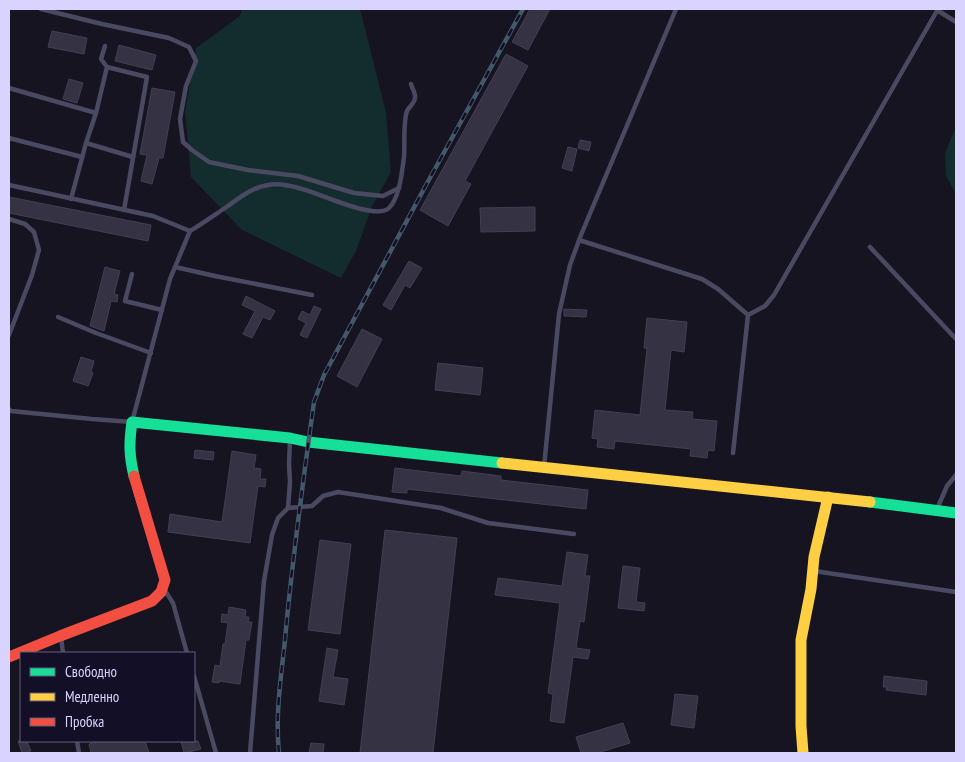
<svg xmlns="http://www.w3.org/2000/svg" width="965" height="762" viewBox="0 0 965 762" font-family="'PT Sans Narrow',sans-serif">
	<rect width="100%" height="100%" fill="#161421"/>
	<g fill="#132c2d">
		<path d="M242,9H360L386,113L391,172L372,206L356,251L341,278L242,230L191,177L185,111L196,48L240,16Z"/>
		<path d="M956,128V194L946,176L945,153L955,129Z"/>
	</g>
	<g fill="#343243" stroke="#433f54">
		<path d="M530,9H550L528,50L512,42Z"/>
		<path d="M52,31L87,38L84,54L48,47Z"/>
		<path d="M119,45L156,55L152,70L115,61Z"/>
		<path d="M506,54L528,66L465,181L471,184L448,226L420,210Z"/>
		<path d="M69,79L83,83L77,103L63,99Z"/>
		<path d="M152,88L175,92L163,158H159L152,184L141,181L147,155L140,154Z"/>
		<path d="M580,140L591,142L589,151L578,148Z"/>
		<path d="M568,147L577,149L572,171L562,168Z"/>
		<path d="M9,197L151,225L148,241L9,213Z"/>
		<path d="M535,207V231L481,232L480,208Z"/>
		<path d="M409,261L422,268L410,288L405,285L391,310L383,305Z"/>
		<path d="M105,267L120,271L114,294L118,295L117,302L111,301L104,331L90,326Z"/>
		<path d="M246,296L275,311L270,320L263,317L252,338L243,334L255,311L242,305Z"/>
		<path d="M314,306L321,309L307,338L300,335L306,323L298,319L302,311L310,315Z"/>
		<path d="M564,309L587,310L586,317L564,316Z"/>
		<path d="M647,318L687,322L684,352L671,350L665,410L693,412L692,419L717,421L714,451L708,450L707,458L690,456L691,449L615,441L614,449L597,447L598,439L592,438L595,410L640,415L647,348H644Z"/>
		<path d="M362,329L382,339L357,387L337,376Z"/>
		<path d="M81,357L94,361L91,372L93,373L88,386L73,381Z"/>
		<path d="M438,363L483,368L480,395L435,390Z"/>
		<path d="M195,450L214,452L213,460L194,458Z"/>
		<path d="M232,451L256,455L254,468L261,469L260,479H266L265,487L258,486L250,543L168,532L170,514L222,522Z"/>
		<path d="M395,468L461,476L462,471L501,476V480L588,490L586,509L407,489V493L392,492Z"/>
		<path d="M385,530L457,538L433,753H360Z"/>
		<path d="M320,540L351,544L340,634L308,630Z"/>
		<path d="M567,552L588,555L585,576H590L584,622L580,621L576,648L590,650L588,659L573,657L564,723L550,721L553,694L548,693L560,603L495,595L498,578L562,586Z"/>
		<path d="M623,566L640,568L636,602L645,603L644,611L618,608Z"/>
		<path d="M229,607L246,610L245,617H249L248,622H252L249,640H246L240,684L219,681V683L212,682L215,665L220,666L223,644H225L228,623L221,622L222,614L228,615Z"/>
		<path d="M327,648L338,650L333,677L348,679L344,705L319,701Z"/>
		<path d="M884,676L927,681L926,695L886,690L887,687H883Z"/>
		<path d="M675,694L698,696L694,728L671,725Z"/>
		<path d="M623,723L630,743L597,753H581L576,737Z"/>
		<path d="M18,741H27L31,751H29L30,753H22Z"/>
		<path d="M100,741H145L149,753H91L89,744Z"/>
		<path d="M181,741H198L201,749L184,753Z"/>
		<path d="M311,743L324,744L323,753H309Z"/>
	</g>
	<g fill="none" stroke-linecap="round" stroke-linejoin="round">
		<g stroke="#4a4962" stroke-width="4.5">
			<path d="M41,9L102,24L169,38L189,47L196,61L186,86L180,119L183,142L192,150L209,162L248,170L298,176L354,193L383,196L399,188"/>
			<path d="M937,10L956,22"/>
			<path d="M105,46L101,59L107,67"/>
			<path d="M9,88L96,113"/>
			<path d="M9,138L82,157"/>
			<path d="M86,143L133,157"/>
			<path d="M9,185L153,216L190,231L170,279L132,422L92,419L11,411L9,409"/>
			<path d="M71,199L86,143L96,113L107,67L147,77L124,210"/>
			<path d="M9,219L25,224L34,232L39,250L32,275L9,335"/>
			<path d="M190,231C202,224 213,216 225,208C238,199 252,187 268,185C279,183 292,186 302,189C319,193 376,221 389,208C400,197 402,171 404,157C405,144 403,122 407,111C409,107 414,104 415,98C416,94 412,88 411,84"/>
			<path d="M579,240L702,279L718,289L748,315L733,453"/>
			<path d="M870,247L956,339"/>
			<path d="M175,267L215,276L312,295"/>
			<path d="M132,274L125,301L162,310"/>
			<path d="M748,315L765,306L774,295L938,9"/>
			<path d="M58,317L96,333L151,353"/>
			<path d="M544,467L559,314L570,265L581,235L676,9"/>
			<path d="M288,508L290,482L289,464L290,440"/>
			<path d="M937,509L947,486L956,475"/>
			<path d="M814,571L956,592"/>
			<path d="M164,589L173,603L187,653"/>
			<path d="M61,637L63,653"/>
			<path d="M194,676L216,753"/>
			<path d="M77,741L79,753"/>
			<path d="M250,753L264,581L272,535L278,518L288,508L312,506L323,496L338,492L441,508L488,523L574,534"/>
		</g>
		<g stroke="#16e098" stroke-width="11">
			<path d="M134,476C129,455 129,443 132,422L290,438L308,442L502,463"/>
			<path d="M870,502L956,513"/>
		</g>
		<g stroke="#ffcf43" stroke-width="11">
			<path d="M502,463L870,502"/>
			<path d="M803,753L801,726V640L811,589L814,557L828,497"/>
		</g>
		<path stroke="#f24e42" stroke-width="11" d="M9,657L60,636L152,601L161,592L165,580L134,476"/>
		<defs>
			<path id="rail" d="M279,753C275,715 281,677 285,640C292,560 303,481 314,402L324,375L425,187L523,9"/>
		</defs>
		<use href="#rail" stroke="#43596b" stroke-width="4.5"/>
		<use href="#rail" stroke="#130f26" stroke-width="2.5" stroke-dasharray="8" stroke-linecap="butt"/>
	</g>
	<rect width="965" height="762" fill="none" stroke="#d9d4ff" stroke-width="20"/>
	<rect x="20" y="652" width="175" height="90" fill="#130f26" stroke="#625e7d"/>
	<rect x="30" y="668" width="25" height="8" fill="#16e098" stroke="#625e7d"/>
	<text x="65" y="677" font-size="15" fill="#d9d4ff">Свободно</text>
	<rect x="30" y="693" width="25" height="8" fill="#ffcf43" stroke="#625e7d"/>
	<text x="65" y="702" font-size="15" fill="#d9d4ff">Медленно</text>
	<rect x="30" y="718" width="25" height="8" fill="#f24e42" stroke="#625e7d"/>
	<text x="65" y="727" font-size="15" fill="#d9d4ff">Пробка</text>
</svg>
